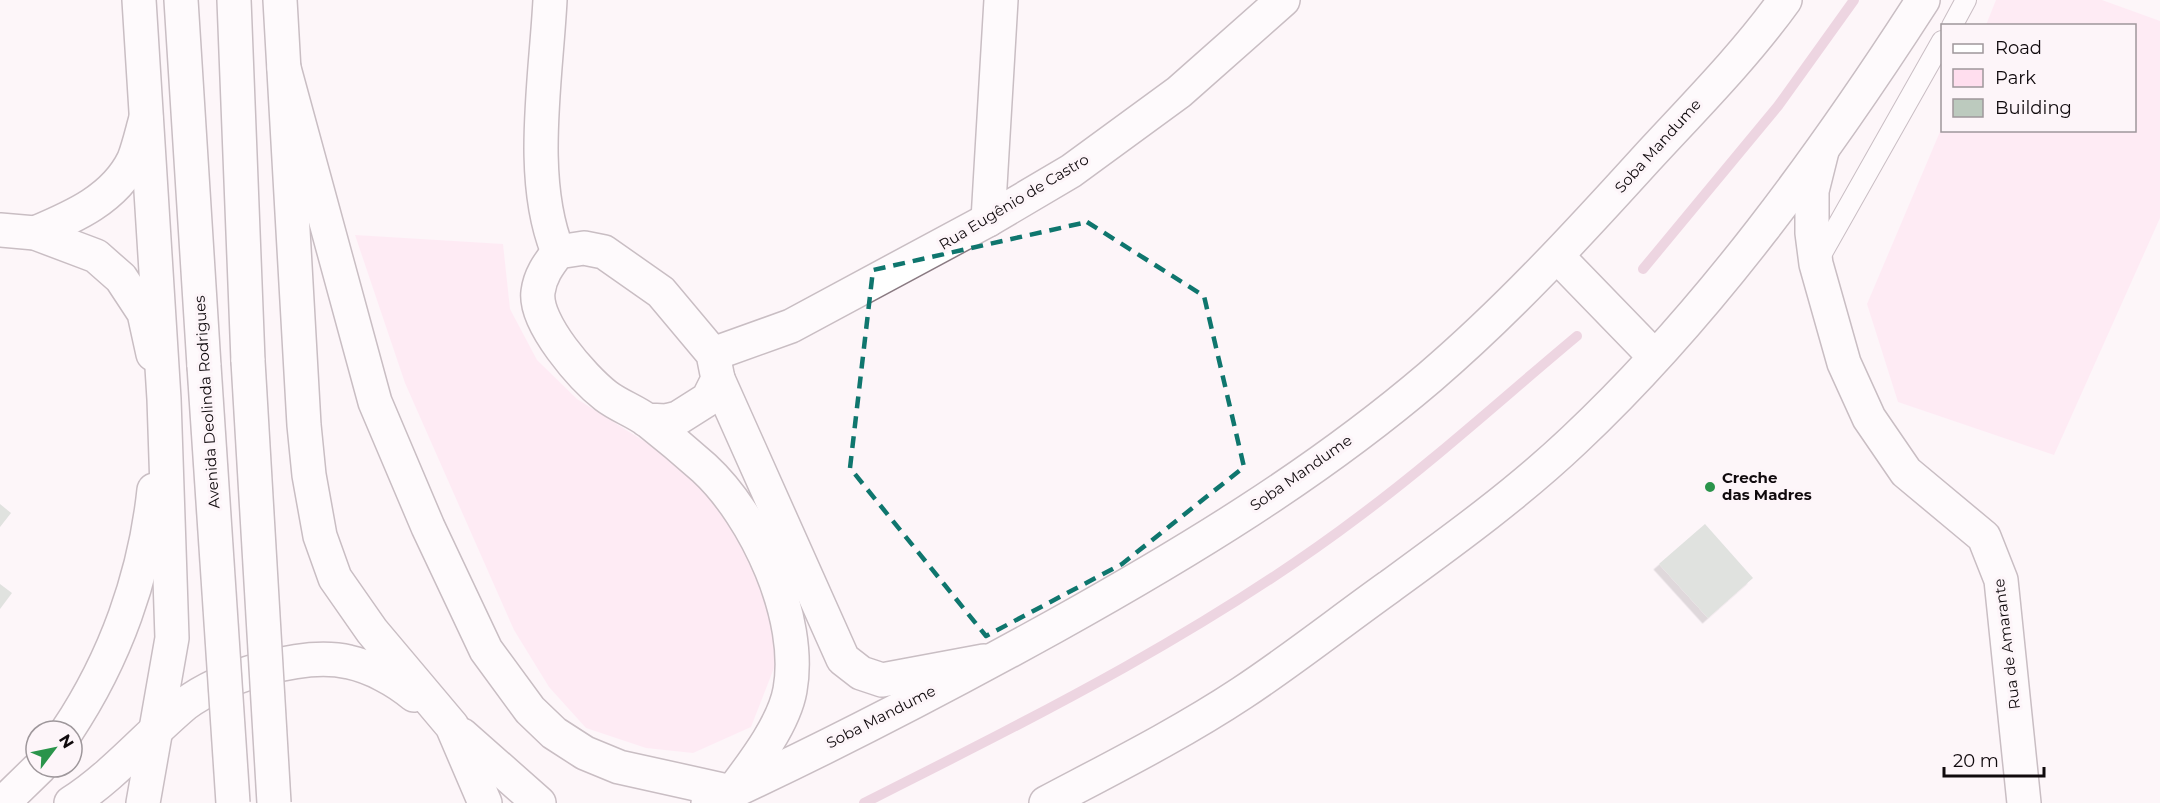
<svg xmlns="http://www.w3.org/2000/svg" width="2160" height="803" viewBox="0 0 2160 803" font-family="Montserrat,sans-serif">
	<defs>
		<filter id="shadow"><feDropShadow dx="-5.5" dy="5.5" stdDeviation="0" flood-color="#0004"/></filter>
	</defs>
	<rect width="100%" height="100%" fill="#fdf5f9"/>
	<g fill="#ffdeee">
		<path d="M1996,0H2102L2160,21V218L2054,455L1898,402L1867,304L1942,127V130H2134V26L1986,25Z"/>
		<path d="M355,235L503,244L510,309L537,360L577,399L658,450L723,509L769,593L776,663L751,727L693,753L646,748L586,728L549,687L514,630L405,383Z"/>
	</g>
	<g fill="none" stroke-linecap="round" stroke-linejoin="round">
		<g stroke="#daadc3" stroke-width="10">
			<path d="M1643,269L1778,106L1854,0"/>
			<path d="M864,803C1035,717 1208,631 1361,515C1436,459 1505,396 1577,336"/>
		</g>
	</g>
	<g fill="#bccabe" filter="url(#shadow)">
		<path d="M0,504L11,513L0,527Z"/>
		<path d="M1705,524L1753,578L1708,618L1659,564Z"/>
		<path d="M0,584L12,593L0,609Z"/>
	</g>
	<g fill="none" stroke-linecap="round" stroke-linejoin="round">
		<defs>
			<g id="service">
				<path d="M1952,26L1966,0"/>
				<path d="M1817,262L1942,41"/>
			</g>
			<g id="minor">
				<path d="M550,0C546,79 528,179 558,252"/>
				<path d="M1822,151L1812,191V233L1816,264L1844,363L1869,418L1906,472L1984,537L2001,580L2024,803"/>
				<path d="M988,220L1001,0"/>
			</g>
			<g id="tertiary">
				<path d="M0,230L35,233L96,256L121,278L144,313L153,354"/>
				<path d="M35,233C73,217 115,199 134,159C139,146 142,132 146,118"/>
				<path d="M713,354L791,326L988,220L1071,171L1179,92L1283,0"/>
				<path d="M718,379L843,659L861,673L882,680L984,661"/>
				<path d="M646,420L666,421L678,418L708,399L718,379L713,354L661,292L604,252L584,248L558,252C548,265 540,276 538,292C534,323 583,378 606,396C619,406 635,411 648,421C667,436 686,452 704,468C756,516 803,618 790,690C784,724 753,764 732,792"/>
			</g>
			<g id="secondary">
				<path d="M139,0L164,399L172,638L143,803"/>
				<path d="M280,0L304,425L309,475L320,536L335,578L372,631L452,726L485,803"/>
				<path d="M284,68L375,402L428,527L486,650L530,710L554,733L585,753L619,767L732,792"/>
				<path d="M1557,256L1655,357"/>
				<path d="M67,731C115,659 145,576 154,490"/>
				<path d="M462,735L539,803"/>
				<path d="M3,803L40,767"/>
				<path d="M71,803C111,778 148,735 185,704C222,676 304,651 349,662C372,667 396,680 414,695"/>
				<path d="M708,803C826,749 941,689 1055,626C1186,553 1315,475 1430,377C1507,311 1577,235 1646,159C1693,108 1744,57 1785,0"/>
				<path d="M1046,803C1112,768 1180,734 1242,693C1292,660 1340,622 1389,587C1452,541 1517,494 1574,440C1708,314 1824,154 1923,0"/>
			</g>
			<g id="trunk">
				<path d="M181,0L204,366"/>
				<path d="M234,0L248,361"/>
			</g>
		</defs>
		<use href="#service" stroke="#8a7a82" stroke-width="22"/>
		<use href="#minor" stroke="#8a7a82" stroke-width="36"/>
		<use href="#tertiary" stroke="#8a7a82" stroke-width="36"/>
		<use href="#secondary" stroke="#8a7a82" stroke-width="36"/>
		<use href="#trunk" stroke="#8a7a82" stroke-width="36"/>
		<use href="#service" stroke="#fff" stroke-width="20"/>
		<use href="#minor" stroke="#fff" stroke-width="33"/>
		<use href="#tertiary" stroke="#fff" stroke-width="33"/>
		<use href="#secondary" stroke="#fff" stroke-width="33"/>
		<use href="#trunk" stroke="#fff" stroke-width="33"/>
		<defs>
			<g id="trunk-bridge">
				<path d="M248,361L274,803"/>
				<path d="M204,366L233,803"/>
			</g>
		</defs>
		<use href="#trunk-bridge" stroke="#8a7a82" stroke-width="36" stroke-linecap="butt"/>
		<use href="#trunk-bridge" stroke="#fff" stroke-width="33"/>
	</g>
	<path d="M0 0H2160V803H0ZM1087,222L1204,296L1244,467L1122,564L986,636L850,468L873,270Z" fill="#fdf5f9" fill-opacity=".55" fill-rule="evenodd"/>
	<path fill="none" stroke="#0f766e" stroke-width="4.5" stroke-dasharray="12 8" stroke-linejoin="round" d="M1087,222L1204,296L1244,467L1122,564L986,636L850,468L873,270Z"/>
	<circle fill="#2a944b" stroke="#fdf5f9" stroke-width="2" cx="1710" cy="487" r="6"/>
	<g text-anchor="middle" stroke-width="6" stroke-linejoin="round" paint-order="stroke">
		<g font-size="15" fill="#100a0d" stroke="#fdf5f9">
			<text transform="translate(1658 146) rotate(-48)" y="5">Soba Mandume</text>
			<text transform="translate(1014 202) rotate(-31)" y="5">Rua Eugênio de Castro</text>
			<text transform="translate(207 402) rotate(-94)" y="5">Avenida Deolinda Rodrigues</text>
			<text transform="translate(1301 473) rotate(-35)" y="5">Soba Mandume</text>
			<text transform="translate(2007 644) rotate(-97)" y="5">Rua de Amarante</text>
			<text transform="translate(881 717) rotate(-27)" y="5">Soba Mandume</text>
		</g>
		<g font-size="15" font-weight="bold" fill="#100a0d" stroke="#fdf5f9" text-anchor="start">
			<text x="1722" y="483">Creche<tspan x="1722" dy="17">das Madres</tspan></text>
		</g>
	</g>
	<rect x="1941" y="24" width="195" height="108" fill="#fdf5f9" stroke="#9e979b" stroke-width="1.5"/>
	<rect x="1953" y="44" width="30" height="9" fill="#ffffff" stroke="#9e979b" stroke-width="1.5"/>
	<text x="1995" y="54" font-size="18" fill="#100a0d">Road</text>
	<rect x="1953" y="69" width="30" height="18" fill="#ffdeee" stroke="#9e979b" stroke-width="1.5"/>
	<text x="1995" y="84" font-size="18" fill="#100a0d">Park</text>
	<rect x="1953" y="99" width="30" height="18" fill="#bccabe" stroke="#9e979b" stroke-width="1.5"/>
	<text x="1995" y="114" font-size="18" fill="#100a0d">Building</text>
	<g transform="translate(54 749) rotate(58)"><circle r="28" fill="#fdf5f9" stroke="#9e979b" stroke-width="1.5"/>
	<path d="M0-4.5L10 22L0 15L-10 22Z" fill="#2a944b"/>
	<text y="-9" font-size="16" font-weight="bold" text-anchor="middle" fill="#100a0d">N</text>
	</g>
	<path d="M1944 767v9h100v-9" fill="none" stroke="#100a0d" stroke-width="3"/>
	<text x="1953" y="767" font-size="18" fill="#100a0d" stroke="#fdf5f9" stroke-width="4.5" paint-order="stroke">20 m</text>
</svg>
